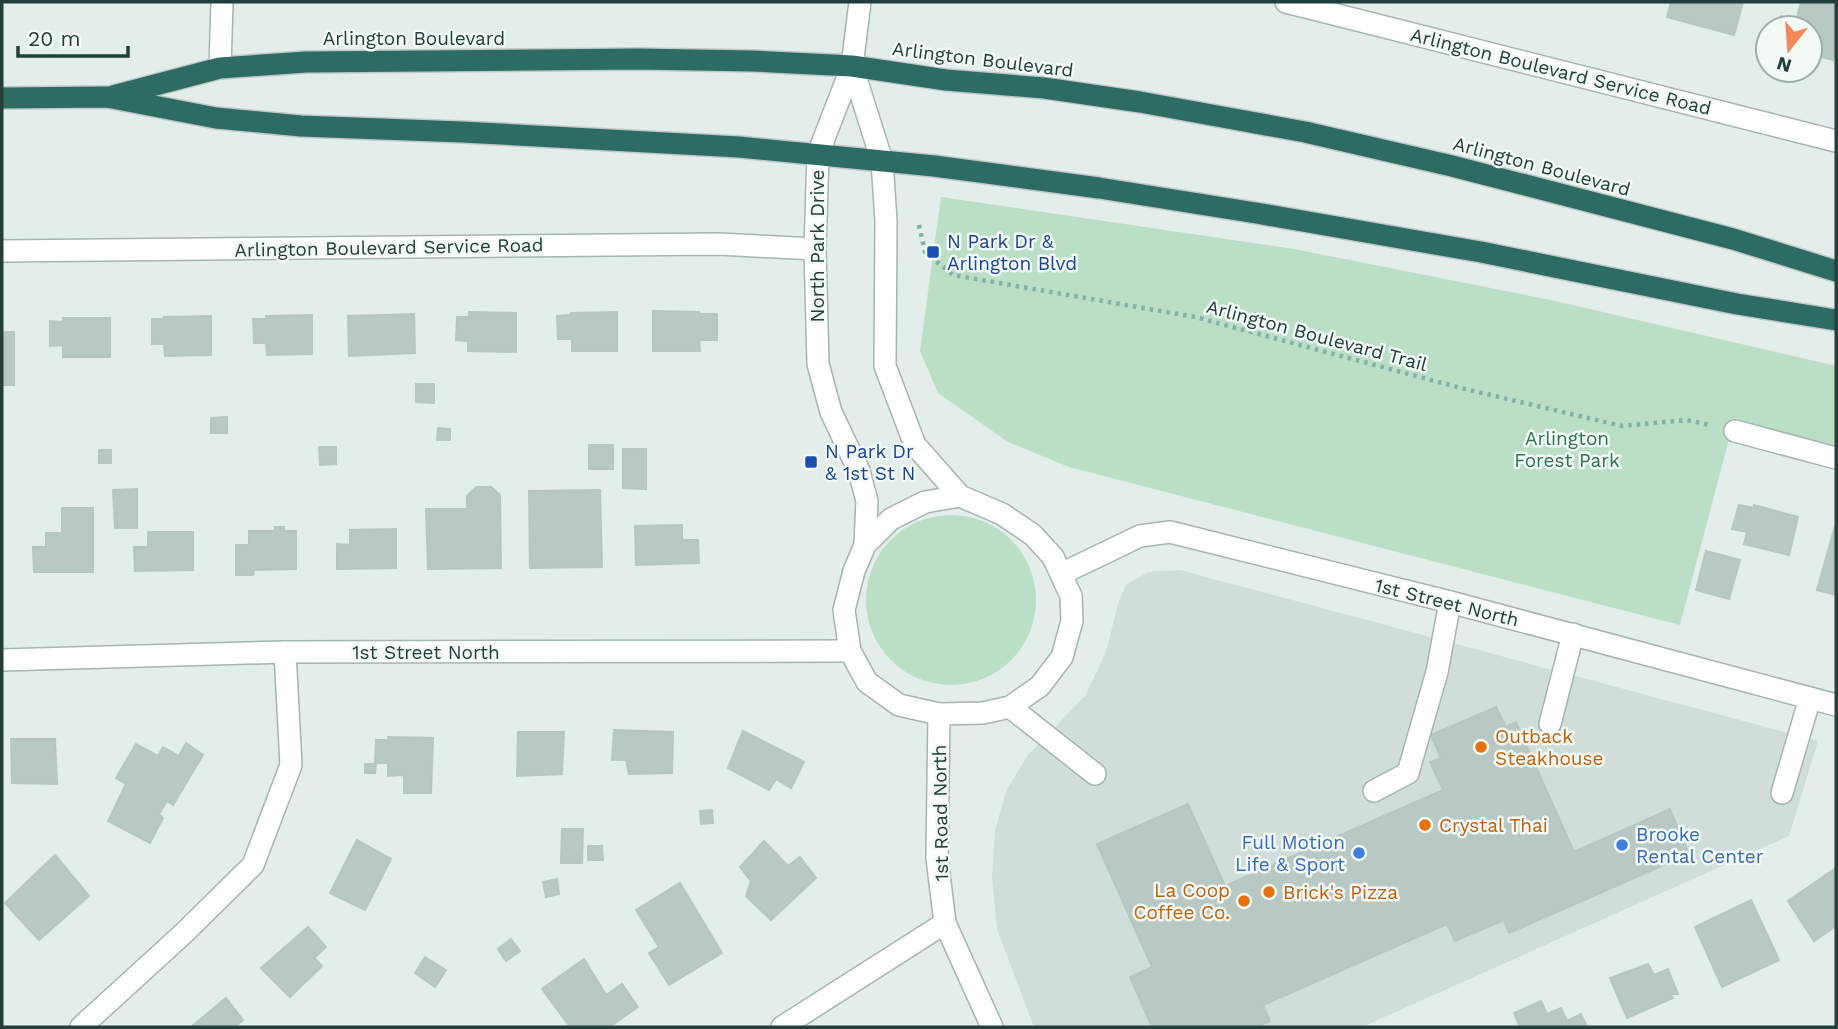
<svg xmlns="http://www.w3.org/2000/svg" width="1838" height="1029" viewBox="0 0 1838 1029" font-family="'Work Sans',sans-serif">
	<rect width="100%" height="100%" fill="#e3ede9"/>
	<path fill="#d1ddd8" d="M1180,570L1818,741L1789,836L1362,1027H1034L997,929L992,878L995,830L1007,789L1028,755L1085,696L1106,652L1118,604L1126,585L1148,572Z"/>
	<g fill="#bbdec7">
		<path d="M941,197L1294,249L1551,300L1836,366V445L1734,420L1680,625L1069,467L1008,442L938,393L920,351Z"/>
		<circle cx="951" cy="600" r="85"/>
	</g>
	<g fill="#b8c8c2" stroke="#b5c7c0" stroke-width="2">
		<path d="M1671,2H1743L1734,35L1667,17Z"/>
		<path d="M1801,2H1836V50L1833,60L1810,54V28H1778L1781,16L1796,21Z"/>
		<path d="M653,311L699,312L700,314H717V340H699L700,351H653Z"/>
		<path d="M469,312L516,313V352L468,351V341L456,340L457,317H469Z"/>
		<path d="M617,312V351H572V339H558L557,316L571,315V313Z"/>
		<path d="M414,314L415,353L349,356L348,316Z"/>
		<path d="M312,315V354L267,355L266,343H254L253,319H266V316Z"/>
		<path d="M211,316V355L165,356L164,344H152V319H164V317Z"/>
		<path d="M63,318H110V357H63V345L50,346V321L63,322Z"/>
		<rect x="2" y="332" width="12" height="53"/>
		<path d="M416,384H434V403L416,402Z"/>
		<path d="M227,417V433H211V418Z"/>
		<path d="M438,428L450,429V440H437Z"/>
		<rect x="589" y="445" width="24" height="24"/>
		<path d="M319,447H336V464L320,465Z"/>
		<path d="M623,449H646V489L623,488Z"/>
		<rect x="99" y="450" width="12" height="13"/>
		<path d="M476,487H491L500,495L501,568L428,569L426,509H467V496Z"/>
		<path d="M137,489V528H115L113,490Z"/>
		<path d="M600,490L602,567L530,568L529,491Z"/>
		<path d="M1739,505L1754,508V505L1798,517L1789,555L1744,544L1747,532L1732,529Z"/>
		<path d="M62,508H93V572H34L33,547H46V533H62Z"/>
		<path d="M682,525V540H698L699,563L636,565L635,526Z"/>
		<path d="M1835,526H1836V595L1817,590Z"/>
		<path d="M275,527H284V531H296V569L254,570L253,575H236V545H249V531H275Z"/>
		<path d="M396,529V568L337,569V544L350,545V530Z"/>
		<path d="M148,532H193V570L135,571L134,547H148Z"/>
		<path d="M1706,551L1740,560L1729,599L1696,590Z"/>
		<path d="M1496,707L1506,727L1516,722L1574,852L1670,809L1689,854L1509,933L1504,920L1455,941L1447,924L1263,1005L1270,1021L1256,1027H1152L1130,977L1152,967L1097,844L1188,804L1225,886L1443,790L1430,762L1441,758L1431,735Z"/>
		<path d="M614,730L673,732L672,773L629,774L626,760H612Z"/>
		<path d="M743,731L804,762L791,788L776,779L769,790L728,768Z"/>
		<path d="M518,732H564L562,774L517,776Z"/>
		<path d="M388,737L433,738L431,793H404V775L388,776V763H375L376,740H388Z"/>
		<path d="M11,739H55L57,784L12,783Z"/>
		<path d="M186,743L203,755L173,805L167,801L159,814L163,818L150,843L108,821L126,784L116,778L136,744L158,756L163,747L179,756Z"/>
		<path d="M365,764H376L375,773H365Z"/>
		<path d="M712,810L713,823L701,824L700,811Z"/>
		<path d="M562,829H583L582,863H561Z"/>
		<path d="M357,840L391,859L365,910L330,893Z"/>
		<path d="M764,841L788,866L800,857L816,878L771,920L746,896L751,881L740,867Z"/>
		<path d="M588,846H602L603,860H588Z"/>
		<path d="M55,855L89,896L39,940L5,903Z"/>
		<path d="M1836,868V926L1814,941L1788,901Z"/>
		<path d="M557,879L559,894L546,897L543,882Z"/>
		<path d="M680,883L722,953L669,985L649,953L659,947L636,910Z"/>
		<path d="M1751,900L1779,960L1722,987L1695,927Z"/>
		<path d="M308,927L326,947L314,958L322,966L290,997L261,968Z"/>
		<path d="M511,939L520,951L506,961L498,949Z"/>
		<path d="M425,957L446,970L435,987L415,973Z"/>
		<path d="M584,959L606,995L622,984L638,1007L609,1027H570L542,989Z"/>
		<path d="M1648,964L1654,975L1668,969L1678,994H1671L1673,998L1627,1018L1610,978Z"/>
		<path d="M226,998L243,1020L234,1027H191Z"/>
		<path d="M1541,1001L1547,1014L1561,1008L1567,1021L1581,1014L1587,1027H1520L1514,1013Z"/>
	</g>
	<g fill="none" stroke-linecap="round" stroke-linejoin="round">
		<defs>
			<g id="minor">
				<path d="M860,2L852,66L818,154L815,249L818,364L831,412L859,471L867,501L865,545"/>
				<path d="M1286,2L1836,141"/>
				<path d="M852,66L882,161L886,221L885,366L915,445L960,496"/>
				<path d="M220,68L222,2"/>
				<path d="M2,251L718,244L815,249"/>
				<path d="M1735,431L1836,458"/>
				<path d="M960,496L1002,514L1033,535L1053,557L1071,596L1072,621L1062,657L1040,686L1010,707L983,713L939,714L899,705L867,682L850,651L844,610L854,571L865,545L891,519L925,502Z"/>
				<path d="M1061,574L1140,536L1170,532L1450,602L1836,705"/>
				<path d="M2,660L285,652L850,651"/>
				<path d="M1010,707L1095,774"/>
				<path d="M939,714L937,858L945,923L992,1027"/>
				<path d="M1550,724L1573,634"/>
				<path d="M1374,791L1408,773L1437,672L1450,602"/>
				<path d="M1782,793L1810,698"/>
				<path d="M81,1027L184,933L253,865L291,765L285,652"/>
				<path d="M782,1027L945,923"/>
			</g>
			<g id="highway">
				<path d="M113,96L220,68L306,62L637,59L753,61L852,66L946,80L1044,88L1140,102L1305,132L1452,166L1733,239L1836,271"/>
				<path d="M2,98L107,97L216,118L301,126L462,132L739,147L934,166L1099,188L1256,213L1481,252L1737,304L1836,320"/>
			</g>
		</defs>
		<use href="#minor" stroke="#a5b5b1" stroke-width="24"/>
		<use href="#highway" stroke="#c1c9c8" stroke-width="24"/>
		<path stroke="#82b1a5" stroke-width="4.5" stroke-dasharray="3.5 5" stroke-linecap="butt" d="M919,225L925,252L953,275L1195,317L1461,388L1622,426L1687,420L1710,425"/>
		<use href="#minor" stroke="#fff" stroke-width="21"/>
		<use href="#highway" stroke="#2d6c62" stroke-width="21"/>
	</g>
	<g fill="#1a4fb4" stroke="#f3f9f7" stroke-width="2.5">
		<rect x="926" y="245" width="14" height="14" rx="3.5"/>
		<rect x="804" y="455" width="14" height="14" rx="3.5"/>
	</g>
	<g fill="#e8710a" stroke="#f3f9f7" stroke-width="2.5">
		<circle cx="1481" cy="747" r="7"/>
		<circle cx="1425" cy="825" r="7"/>
		<circle cx="1269" cy="892" r="7"/>
		<circle cx="1244" cy="901" r="7"/>
	</g>
	<g fill="#3f7fe0" stroke="#f3f9f7" stroke-width="2.5">
		<circle cx="1622" cy="845" r="7"/>
		<circle cx="1359" cy="853" r="7"/>
	</g>
	<g text-anchor="middle" stroke-width="5" stroke-linejoin="round" paint-order="stroke">
		<g font-size="19" fill="#223f39" stroke="#f3f9f7">
			<text x="414" y="45">Arlington Boulevard</text>
			<text transform="translate(983 59) rotate(7)" y="7">Arlington Boulevard</text>
			<text transform="translate(1561 71) rotate(14)" y="7">Arlington Boulevard Service Road</text>
			<text transform="translate(1542 166) rotate(15)" y="7">Arlington Boulevard</text>
			<text transform="translate(817 246) rotate(-90)" y="7">North Park Drive</text>
			<text transform="translate(389 247) rotate(-1)" y="7">Arlington Boulevard Service Road</text>
			<text transform="translate(1317 335) rotate(15)" y="7">Arlington Boulevard Trail</text>
			<text transform="translate(1447 602) rotate(14)" y="7">1st Street North</text>
			<text x="426" y="659">1st Street North</text>
			<text transform="translate(940 813) rotate(-91)" y="7">1st Road North</text>
		</g>
		<g font-size="19" fill="#164399" stroke="#f3f9f7" text-anchor="start">
			<text x="947" y="248">N Park Dr &amp;<tspan x="947" dy="22">Arlington Blvd</tspan></text>
			<text x="825" y="458">N Park Dr<tspan x="825" dy="22">&amp; 1st St N</tspan></text>
		</g>
		<g font-size="19" fill="#2b764d" stroke="#f3f9f7">
			<text x="1567" y="445">Arlington<tspan x="1567" dy="22">Forest Park</tspan></text>
		</g>
		<g font-size="19" fill="#c56008" stroke="#f3f9f7" text-anchor="start">
			<text x="1495" y="743">Outback<tspan x="1495" dy="22">Steakhouse</tspan></text>
			<text x="1439" y="832">Crystal Thai</text>
			<text x="1230" y="897" text-anchor="end">La Coop<tspan x="1230" dy="22">Coffee Co.</tspan></text>
			<text x="1283" y="899">Brick's Pizza</text>
		</g>
		<g font-size="19" fill="#366cbe" stroke="#f3f9f7" text-anchor="start">
			<text x="1636" y="841">Brooke<tspan x="1636" dy="22">Rental Center</tspan></text>
			<text x="1345" y="849" text-anchor="end">Full Motion<tspan x="1345" dy="22">Life &amp; Sport</tspan></text>
		</g>
	</g>
	<rect width="1838" height="1029" fill="none" stroke="#223f39" stroke-width="7"/>
	<g transform="translate(1789 49) rotate(197)"><circle r="33" fill="#f3f9f7" stroke="#9fafab" stroke-width="2"/>
	<path d="M0-5L12 26L0 18L-12 26Z" fill="#f58859"/>
	<text y="-10" font-size="19" font-weight="bold" text-anchor="middle" fill="#223f39">N</text>
	</g>
	<path d="M18 46v10h110v-10" fill="none" stroke="#223f39" stroke-width="3.5"/>
	<text x="28" y="46" font-size="21" fill="#223f39" stroke="#f3f9f7" stroke-width="5" paint-order="stroke">20 m</text>
</svg>
